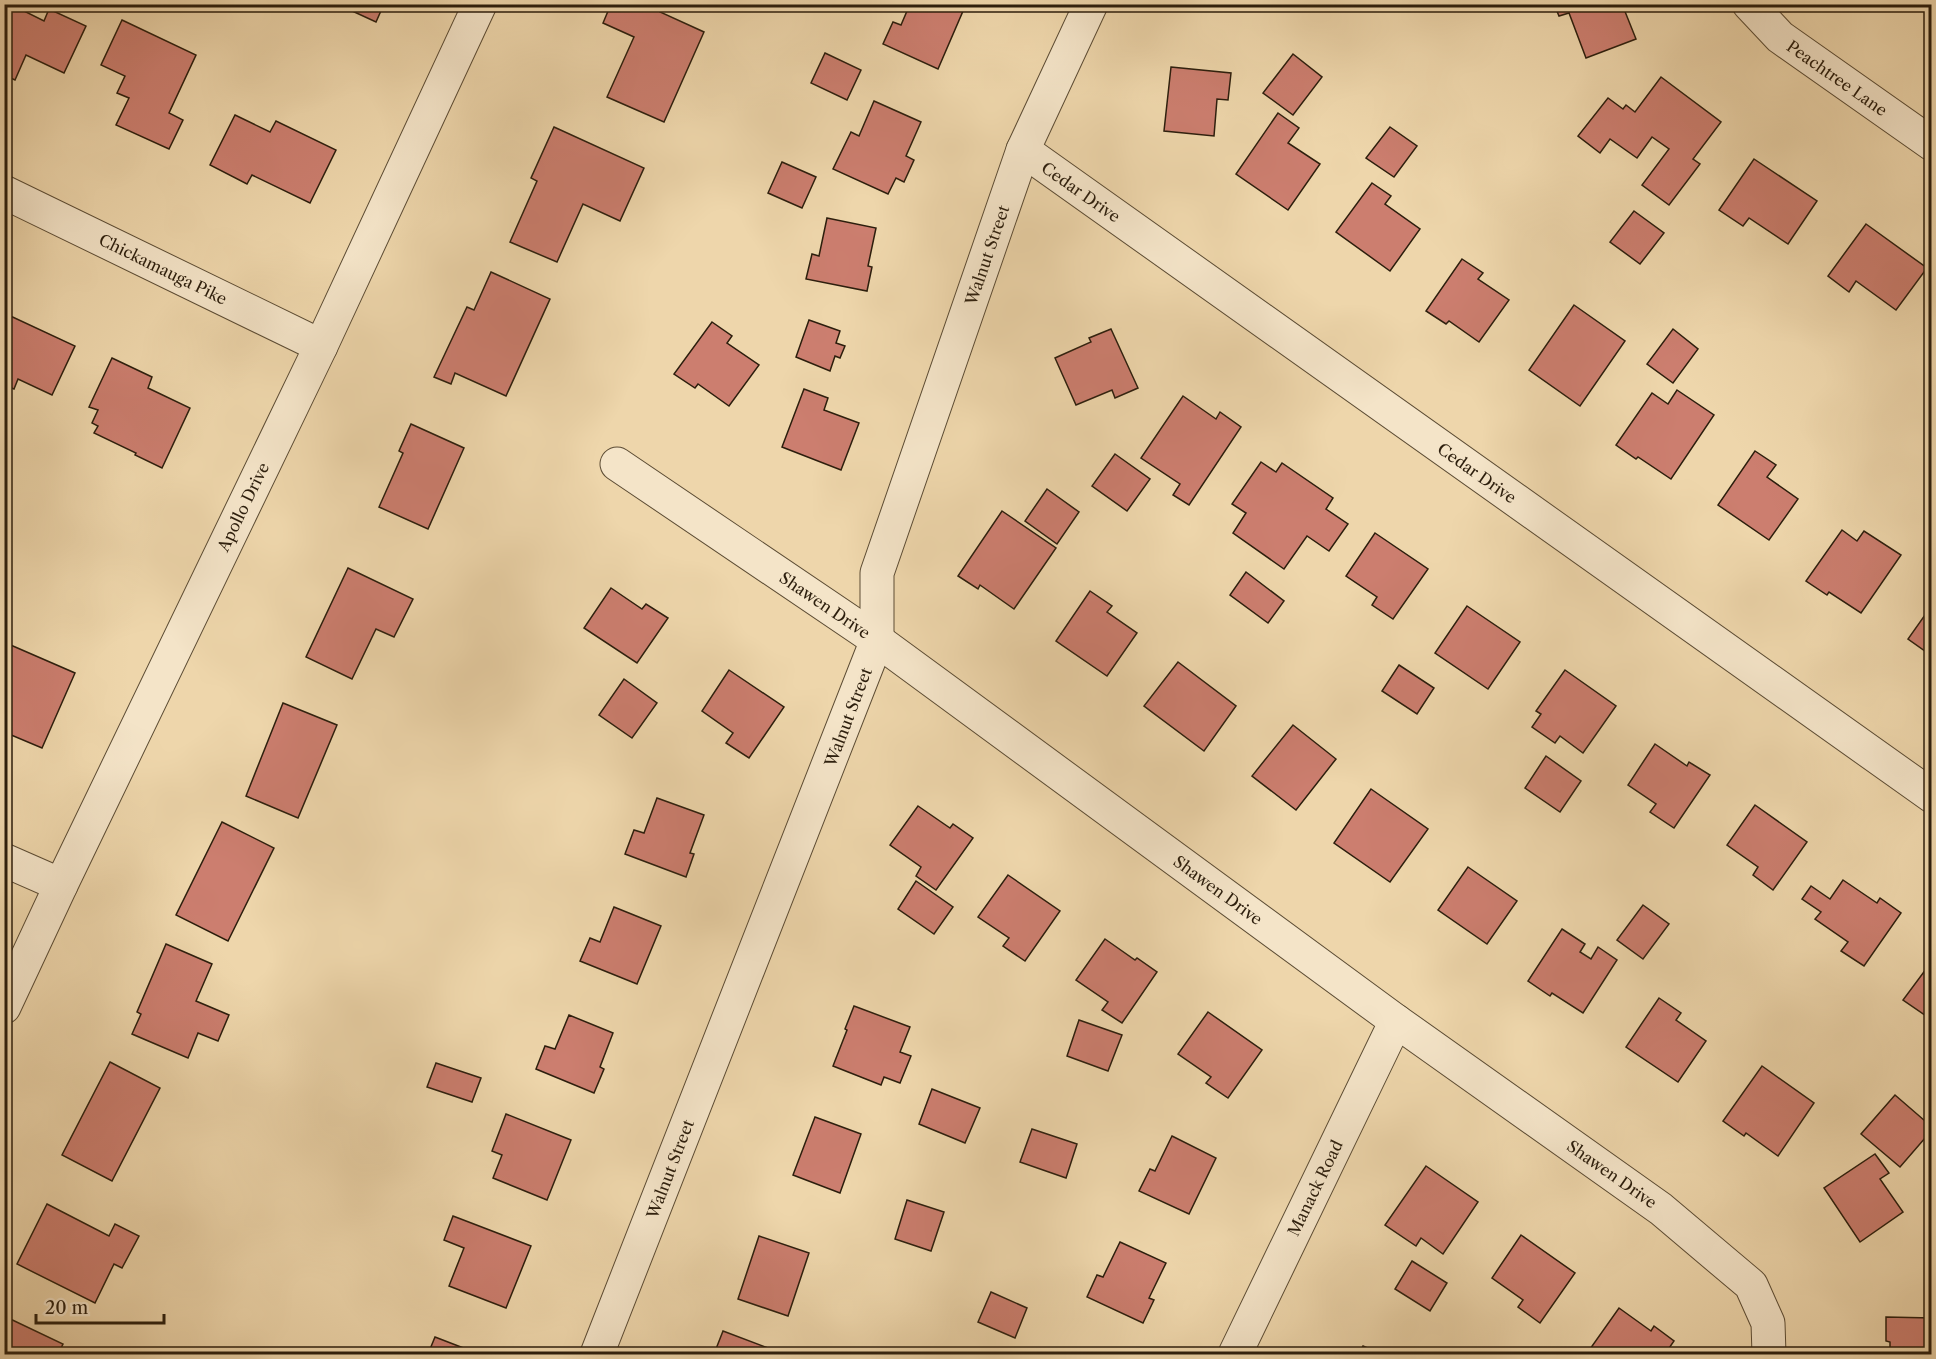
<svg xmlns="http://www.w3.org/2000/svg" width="1936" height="1359" viewBox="0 0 1936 1359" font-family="'Libre Caslon Text',serif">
	<rect width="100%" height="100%" fill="#eed6ab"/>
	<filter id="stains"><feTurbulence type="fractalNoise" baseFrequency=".00333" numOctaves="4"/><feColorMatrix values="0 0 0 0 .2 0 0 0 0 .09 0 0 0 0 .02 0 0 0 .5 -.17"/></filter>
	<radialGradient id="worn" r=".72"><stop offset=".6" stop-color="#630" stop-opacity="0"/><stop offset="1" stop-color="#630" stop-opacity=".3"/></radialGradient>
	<g fill="#cc7e6f" stroke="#2c1e0d" stroke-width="1.5">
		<path d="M4,4H10L44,21L49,9L86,26L64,73L26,55L15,80L4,75Z"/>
		<path d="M337,4H384L376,22Z"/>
		<path d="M611,4H664L660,12L704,32L664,122L607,97L634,37L603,23Z"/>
		<path d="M910,4H949L963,11L938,69L883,44L893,22L901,25Z"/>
		<path d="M1554,4H1622L1636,39L1586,58L1569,13L1559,16Z"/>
		<path d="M122,20L196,55L169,113L183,120L169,149L116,125L129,98L117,93L125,76L101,65Z"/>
		<path d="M825,53L861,70L847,100L811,83Z"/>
		<path d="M1293,54L1322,77L1293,115L1263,93Z"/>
		<path d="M1171,67L1231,73L1228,100L1217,99L1214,136L1164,131Z"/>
		<path d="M1661,77L1721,122L1693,159L1700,164L1669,205L1642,185L1669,149L1652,137L1637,158L1610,139L1600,153L1578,136L1608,98L1623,109L1626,105L1635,112Z"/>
		<path d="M874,101L921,122L906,156L914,160L904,182L896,178L888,194L833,169L851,132L859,136Z"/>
		<path d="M1278,113L1299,128L1288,143L1320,164L1288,210L1236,174Z"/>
		<path d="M235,115L270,132L276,121L336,150L310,203L252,175L247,184L210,165Z"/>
		<path d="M554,127L644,168L620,221L583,204L557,262L510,242L537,181L531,178Z"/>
		<path d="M1390,127L1417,146L1394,177L1366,158Z"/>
		<path d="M1754,159L1817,201L1788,244L1749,218L1743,226L1719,210Z"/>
		<path d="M782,162L816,177L802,208L768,193Z"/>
		<path d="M1372,183L1391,196L1385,204L1420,229L1390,271L1336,232Z"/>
		<path d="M1634,211L1664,233L1640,264L1610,242Z"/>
		<path d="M827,218L876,228L868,266L872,267L867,291L806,279L812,254L819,256Z"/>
		<path d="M1866,224L1927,268L1896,310L1856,281L1849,292L1828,276Z"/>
		<path d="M1462,259L1483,273L1478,279L1509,300L1479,342L1449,321L1446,324L1426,311Z"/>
		<path d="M491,272L550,299L506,396L455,373L451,384L434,377L467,307L474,310Z"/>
		<path d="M1574,305L1625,341L1580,406L1529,370Z"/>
		<path d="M4,313L75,346L52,395L18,379L14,389L4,385Z"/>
		<path d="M809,320L840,331L836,343L845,346L840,358L835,356L830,371L796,357Z"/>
		<path d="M712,322L732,336L727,343L759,365L729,406L698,384L695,388L674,374Z"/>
		<path d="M1111,329L1138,388L1115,398L1112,390L1076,405L1055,358L1091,342L1089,338Z"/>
		<path d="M1673,329L1698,349L1673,383L1647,364Z"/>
		<path d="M1932,347V362L1925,357Z"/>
		<path d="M112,358L152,377L148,388L190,408L162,468L135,455L136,453L94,433L98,426L92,423L98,410L89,407Z"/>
		<path d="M804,389L828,398L824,410L859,423L841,470L782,447Z"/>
		<path d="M1677,390L1714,415L1671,479L1638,457L1636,459L1616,445L1652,393L1668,404Z"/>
		<path d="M1183,396L1216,419L1220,412L1241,427L1189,505L1173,495L1180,484L1141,458Z"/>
		<path d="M411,424L464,448L428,529L379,507L403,453L399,451Z"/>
		<path d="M1755,451L1776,465L1767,477L1798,499L1769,540L1718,505Z"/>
		<path d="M1115,454L1150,479L1127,511L1092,486Z"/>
		<path d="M1261,462L1276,472L1282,463L1333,498L1326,509L1348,524L1329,551L1307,536L1284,569L1233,533L1246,513L1232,504Z"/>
		<path d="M1047,489L1079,512L1057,544L1025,521Z"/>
		<path d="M1002,511L1056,548L1014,609L980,585L978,589L958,576Z"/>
		<path d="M1842,530L1857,541L1864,531L1901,555L1861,613L1829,592L1827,595L1806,581Z"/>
		<path d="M1375,533L1428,569L1393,619L1372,605L1377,597L1346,576Z"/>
		<path d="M348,568L413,599L394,637L376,629L352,679L306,657Z"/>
		<path d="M1246,572L1284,601L1268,623L1230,595Z"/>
		<path d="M611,588L642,609L646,604L668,618L637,663L584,628Z"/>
		<path d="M1090,591L1112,606L1107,612L1137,633L1107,676L1056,641Z"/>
		<path d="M1932,605V656L1908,639Z"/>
		<path d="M1467,606L1520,642L1488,689L1435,653Z"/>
		<path d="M6,643L75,673L42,748L4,732V647Z"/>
		<path d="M1178,662L1236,706L1204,751L1144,706Z"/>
		<path d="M1399,665L1434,688L1417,714L1382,691Z"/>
		<path d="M729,670L784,707L749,758L726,743L733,733L702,711Z"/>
		<path d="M1565,670L1616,706L1583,753L1560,736L1555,743L1532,727L1541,714L1536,711Z"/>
		<path d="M624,679L657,703L632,738L599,715Z"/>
		<path d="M283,703L337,725L298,818L246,796Z"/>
		<path d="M1293,725L1336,759L1296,810L1252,776Z"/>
		<path d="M1655,744L1687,766L1689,762L1710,775L1674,828L1650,812L1656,804L1628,785Z"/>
		<path d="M1546,756L1581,781L1560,812L1525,788Z"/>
		<path d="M1371,789L1428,829L1390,882L1334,843Z"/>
		<path d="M657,798L704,815L690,853L694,854L686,877L625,854L634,830L644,833Z"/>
		<path d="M1755,805L1807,842L1773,890L1753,875L1758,867L1727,845Z"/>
		<path d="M918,806L950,828L953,824L973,838L936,890L916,876L921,867L890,845Z"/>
		<path d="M222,822L274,848L228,941L176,915Z"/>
		<path d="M1468,867L1517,901L1487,944L1438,910Z"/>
		<path d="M1008,875L1060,911L1025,961L1003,946L1009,938L978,917Z"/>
		<path d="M1843,880L1877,903L1880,898L1901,913L1864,966L1841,951L1848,942L1815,919L1821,912L1802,899L1811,886L1830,899Z"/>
		<path d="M916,881L953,907L934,934L898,909Z"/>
		<path d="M1643,905L1669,924L1643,959L1617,940Z"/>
		<path d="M614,907L661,926L637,984L580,961L590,938L600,942Z"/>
		<path d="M1562,929L1585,944L1580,952L1591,959L1598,947L1617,960L1583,1013L1552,993L1550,996L1528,981Z"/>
		<path d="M1105,939L1135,960L1137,958L1157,972L1122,1023L1102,1010L1108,1002L1076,980Z"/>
		<path d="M166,944L212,964L196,1001L229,1015L218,1041L198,1033L188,1058L132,1034L141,1014L137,1012Z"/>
		<path d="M1932,961V1020L1903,1000Z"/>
		<path d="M1659,998L1681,1013L1676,1020L1706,1041L1678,1082L1626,1047Z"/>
		<path d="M854,1006L910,1027L900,1052L911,1056L900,1083L884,1077L881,1085L833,1066L847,1030L845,1029Z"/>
		<path d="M1208,1012L1262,1050L1228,1098L1206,1083L1211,1077L1178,1054Z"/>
		<path d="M569,1015L613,1033L600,1067L604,1069L594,1093L536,1069L545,1046L555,1049Z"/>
		<path d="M1079,1020L1122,1035L1108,1071L1067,1056Z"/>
		<path d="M110,1062L160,1088L112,1181L62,1155Z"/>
		<path d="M436,1063L481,1078L472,1102L427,1087Z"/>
		<path d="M1762,1066L1814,1103L1778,1156L1746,1133L1744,1136L1723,1121Z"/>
		<path d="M932,1089L980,1108L965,1143L919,1124Z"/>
		<path d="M1895,1095L1932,1127V1130L1900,1167L1861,1134Z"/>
		<path d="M506,1114L571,1140L547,1200L493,1178L502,1155L492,1151Z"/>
		<path d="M815,1117L861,1134L840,1193L793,1175Z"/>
		<path d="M1032,1129L1077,1144L1066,1178L1020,1162Z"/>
		<path d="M1172,1136L1216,1158L1189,1214L1139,1191L1150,1169L1155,1171Z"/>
		<path d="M1875,1154L1889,1173L1880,1179L1903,1212L1860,1242L1824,1188Z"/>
		<path d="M1426,1166L1478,1202L1443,1254L1421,1238L1416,1246L1385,1225Z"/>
		<path d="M907,1200L944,1212L931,1251L895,1239Z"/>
		<path d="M47,1204L109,1236L115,1224L139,1236L122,1268L114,1264L95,1303L17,1264Z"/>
		<path d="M453,1216L531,1246L506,1308L449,1286L464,1248L444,1240Z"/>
		<path d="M1521,1235L1575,1273L1540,1323L1518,1307L1523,1300L1492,1278Z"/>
		<path d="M759,1236L809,1253L788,1316L738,1299Z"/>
		<path d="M1120,1242L1166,1263L1149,1298L1154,1300L1143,1323L1087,1297L1097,1275L1103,1277Z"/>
		<path d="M1412,1261L1447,1283L1430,1311L1395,1289Z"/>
		<path d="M991,1292L1027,1308L1015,1338L978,1322Z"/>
		<path d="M1619,1308L1651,1331L1654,1326L1674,1341L1665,1354H1599L1590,1349Z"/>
		<path d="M4,1316L63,1344L58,1354H4Z"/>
		<path d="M1886,1317L1932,1318V1354H1890V1342L1886,1341Z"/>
		<path d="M723,1331L776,1351L775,1354H714Z"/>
		<path d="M435,1337L479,1354H428Z"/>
		<path d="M1363,1346L1381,1354H1359Z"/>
		<path d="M1069,1348L1082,1354H1066Z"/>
	</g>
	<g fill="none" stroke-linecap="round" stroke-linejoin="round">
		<defs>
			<g id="street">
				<path d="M1749,4L1780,37L1932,144"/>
				<path d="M1023,150L1932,796"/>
				<path d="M4,192L321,346"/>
				<path d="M617,464L877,640L1396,1021L1661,1209L1751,1285L1768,1323L1769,1354"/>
				<path d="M4,860L61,885"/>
				<path d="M4,1007L61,885L321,346L480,4"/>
				<path d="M597,1354L877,640V573L1023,150L1091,4"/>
				<path d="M1235,1354L1396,1021"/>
			</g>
		</defs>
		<use href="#street" stroke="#5c4c34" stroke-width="35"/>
		<use href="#street" stroke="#f4e4c8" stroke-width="33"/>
	</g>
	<g text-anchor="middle" stroke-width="4.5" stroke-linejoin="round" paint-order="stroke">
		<g font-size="16" fill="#2c1e0d" stroke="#f4e4c8">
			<text transform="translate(1837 78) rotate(35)" y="6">Peachtree Lane</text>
			<text transform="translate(1081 192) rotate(35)" y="6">Cedar Drive</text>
			<text transform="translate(987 255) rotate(-71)" y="6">Walnut Street</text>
			<text transform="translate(163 269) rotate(26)" y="6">Chickamauga Pike</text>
			<text transform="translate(1477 473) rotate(35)" y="6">Cedar Drive</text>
			<text transform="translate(243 507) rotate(-64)" y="6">Apollo Drive</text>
			<text transform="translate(825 605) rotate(34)" y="6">Shawen Drive</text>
			<text transform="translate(848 717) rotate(-69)" y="6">Walnut Street</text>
			<text transform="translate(1218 890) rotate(36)" y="6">Shawen Drive</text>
			<text transform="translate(670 1169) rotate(-69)" y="6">Walnut Street</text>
			<text transform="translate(1612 1174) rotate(35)" y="6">Shawen Drive</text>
			<text transform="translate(1315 1188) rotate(-64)" y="6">Manack Road</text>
		</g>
	</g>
	<rect width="1936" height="1359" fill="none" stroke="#eed6ab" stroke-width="24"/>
	<rect x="6" y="6" width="1924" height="1347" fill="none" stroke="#2c1e0d" stroke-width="3"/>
	<rect x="12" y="12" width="1912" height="1335" fill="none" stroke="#2c1e0d" stroke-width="1.5"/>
	<path d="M36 1314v9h128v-9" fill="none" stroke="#2c1e0d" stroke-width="3"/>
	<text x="45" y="1314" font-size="18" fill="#2c1e0d" stroke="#f4e4c8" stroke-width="4.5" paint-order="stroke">20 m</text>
	<rect width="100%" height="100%" filter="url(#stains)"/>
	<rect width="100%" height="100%" fill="url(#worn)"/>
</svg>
